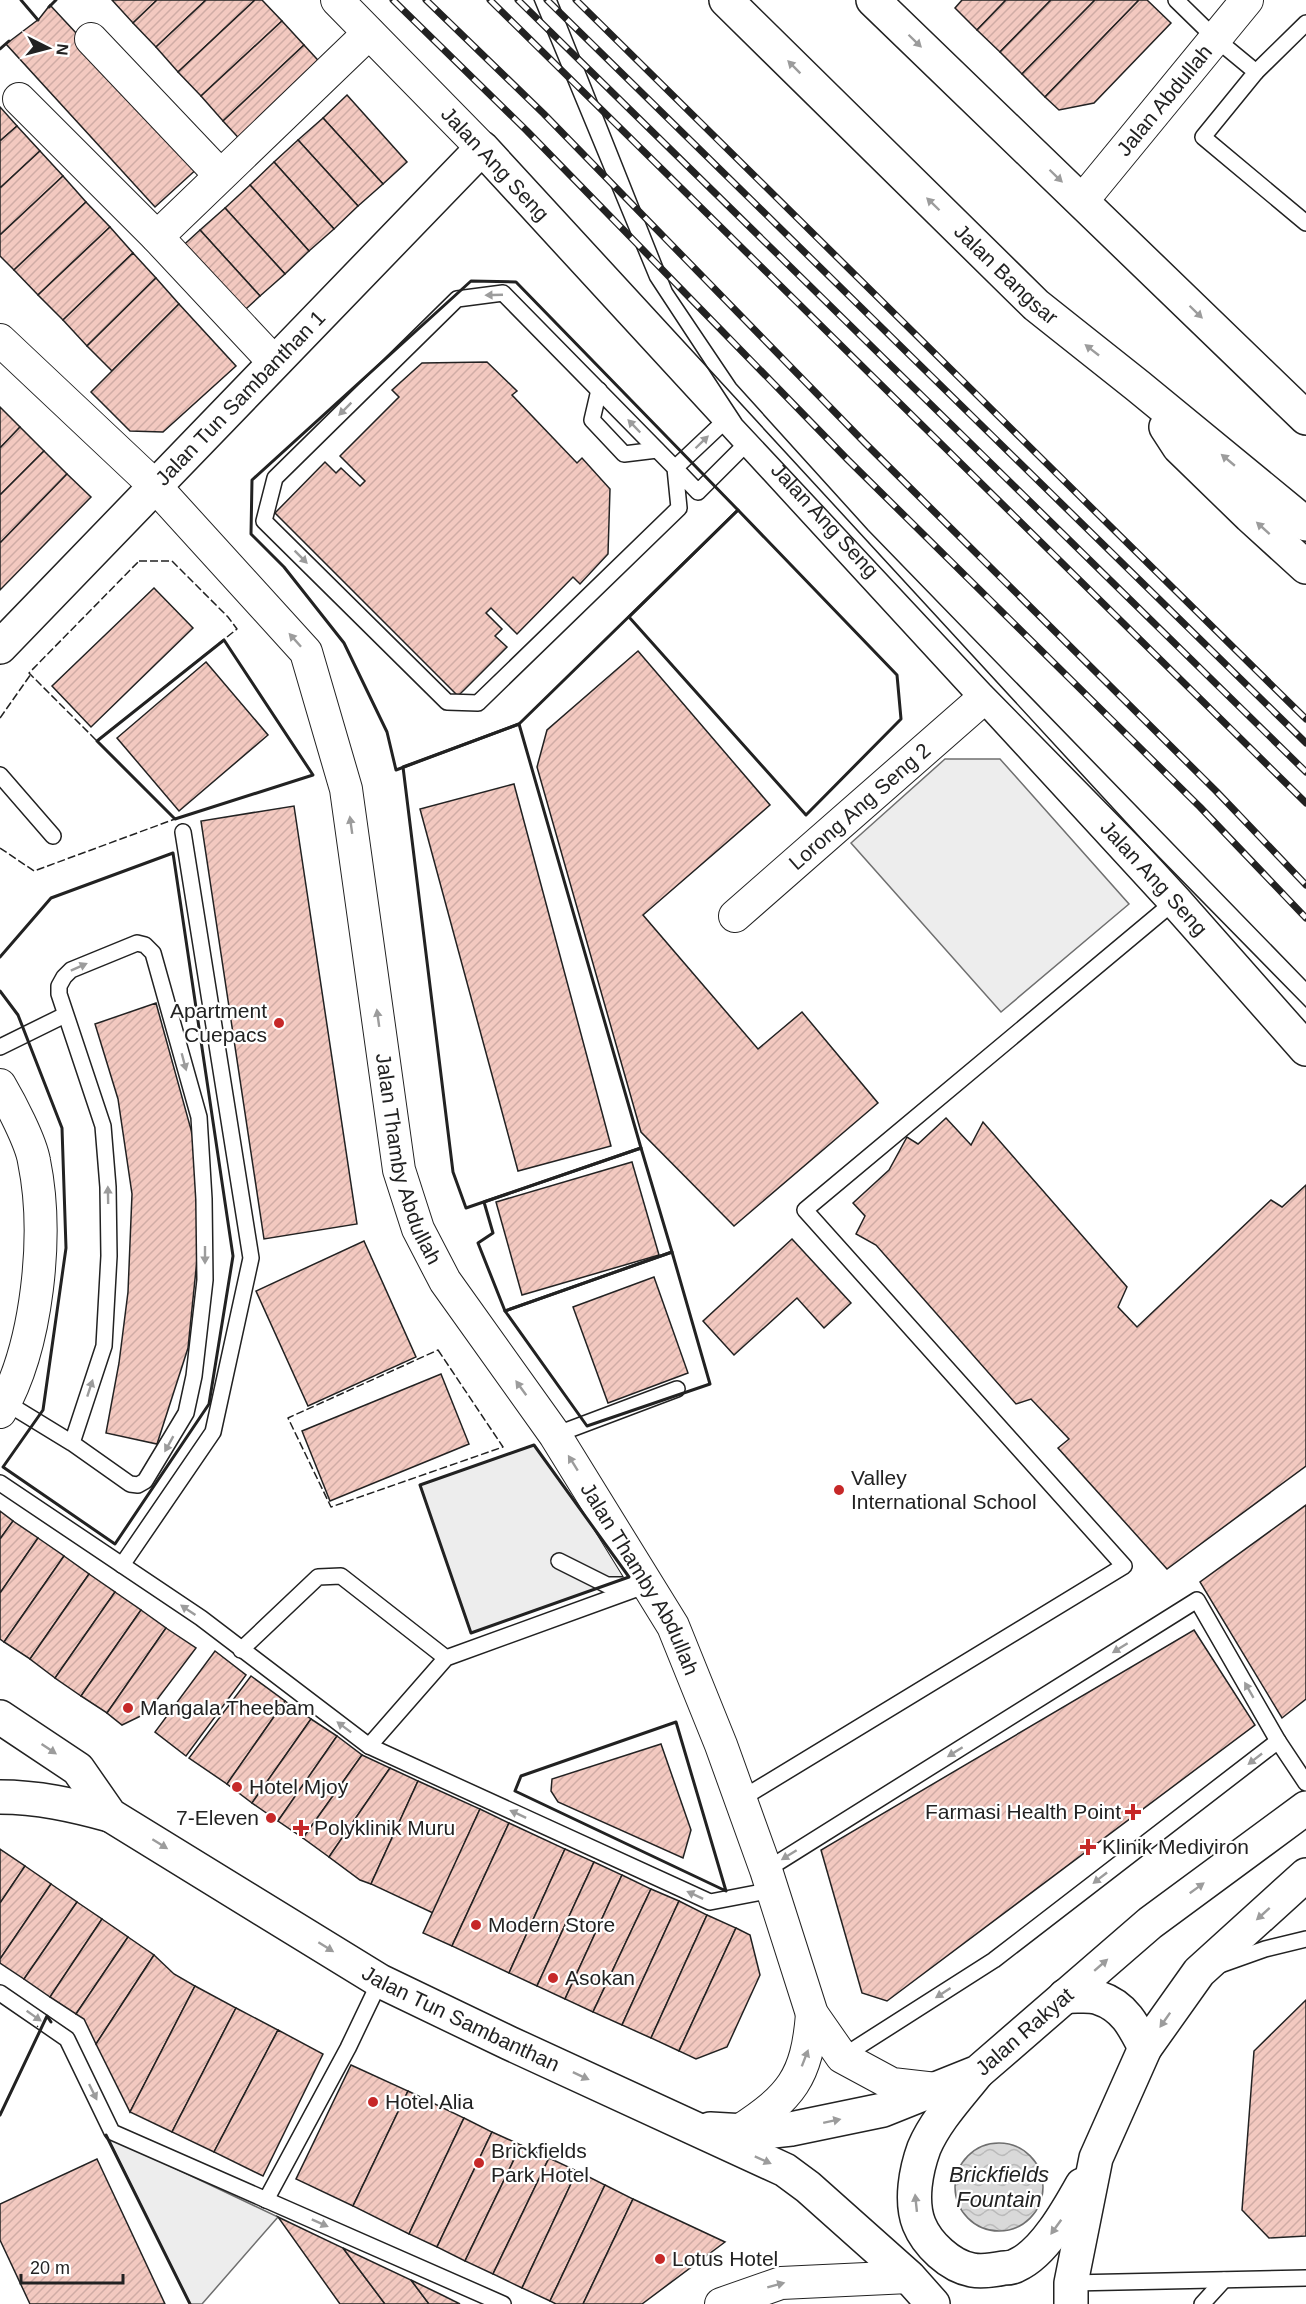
<svg xmlns="http://www.w3.org/2000/svg" width="1306" height="2304" viewBox="0 0 1306 2304" font-family="Arial,sans-serif">
	<defs>
		<pattern id="water-waves" width="16" height="10" patternUnits="userSpaceOnUse" patternTransform="scale(1.5)"><rect width="16" height="10" fill="#d9d9d9"/><path d="M0 5q4-4 8 0t8 0" fill="none" stroke="#bababa"/></pattern>
		<pattern id="building-hatch" width="6" height="6" patternUnits="userSpaceOnUse" patternTransform="scale(1.5)"><rect width="6" height="6" fill="#f3c9c0"/><path d="M-1 1l2-2M0 6l6-6M5 7l2-2" fill="none" stroke="#d0aca5"/></pattern>
	</defs>
	<rect width="100%" height="100%" fill="#fff"/>
	<g fill="#ededed" stroke="#6f6f6f" stroke-width="1.5">
		<path d="M945,759H1000L1129,904L1001,1012L851,843Z"/>
		<path d="M534,1445L629,1577L471,1633L420,1485Z"/>
		<path d="M107,2136L278,2217L202,2304H190Z"/>
	</g>
	<circle fill="url(#water-waves)" stroke="#6f6f6f" stroke-width="1.5" cx="999" cy="2187" r="44"/>
	<g fill="url(#building-hatch)" stroke="#222" stroke-width="1.5">
		<path d="M112,0H157L133,23Z"/>
		<path d="M157,0H206L156,47L133,23Z"/>
		<path d="M206,0H255L178,72L156,47Z"/>
		<path d="M255,0H262L282,21L201,96L178,72Z"/>
		<path d="M962,0H1006L977,30L955,8Z"/>
		<path d="M1006,0H1051L1000,52L977,30Z"/>
		<path d="M1051,0H1095L1022,74L1000,52Z"/>
		<path d="M1095,0H1139L1045,97L1022,74Z"/>
		<path d="M1139,0H1147L1171,23L1094,103L1059,110L1045,97Z"/>
		<path d="M50,5L200,166L155,207L6,44L39,19Z"/>
		<path d="M282,21L304,45L223,121L201,96Z"/>
		<path d="M304,45L327,70L246,146L223,121Z"/>
		<path d="M347,95L407,162L383,184L323,118Z"/>
		<path d="M0,107L17,126L0,141Z"/>
		<path d="M323,118L383,184L358,206L298,140Z"/>
		<path d="M17,126L40,151L0,188V141Z"/>
		<path d="M298,140L358,206L334,229L274,162Z"/>
		<path d="M40,151L63,176L0,235V188Z"/>
		<path d="M274,162L334,229L309,251L250,185Z"/>
		<path d="M63,176L86,202L14,270L0,256V235Z"/>
		<path d="M250,185L309,251L285,274L225,208Z"/>
		<path d="M86,202L110,227L38,295L14,270Z"/>
		<path d="M225,208L285,274L260,296L200,230Z"/>
		<path d="M110,227L133,253L63,320L38,295Z"/>
		<path d="M200,230L260,296L236,318L176,252Z"/>
		<path d="M133,253L156,278L87,346L63,320Z"/>
		<path d="M156,278L179,304L112,371L87,346Z"/>
		<path d="M179,304L236,366L163,432L130,431L91,392Z"/>
		<path d="M487,362L517,391L512,395L577,463L582,458L610,489L608,554L580,584L573,577L517,634L491,608L486,613L502,629L495,636L507,647L458,696L275,513L325,462L336,473L341,468L360,486L365,481L340,456L399,397L392,390L422,363Z"/>
		<path d="M0,407L20,427L0,448Z"/>
		<path d="M20,427L44,451L0,495V448Z"/>
		<path d="M44,451L67,474L0,543V495Z"/>
		<path d="M67,474L91,497L0,590V543Z"/>
		<path d="M154,588L193,628L91,727L52,686Z"/>
		<path d="M638,651L770,805L643,915L758,1049L802,1012L878,1103L734,1226L641,1132L537,767L547,730Z"/>
		<path d="M206,662L268,735L179,811L117,738Z"/>
		<path d="M514,784L611,1146L518,1171L420,809Z"/>
		<path d="M294,806L357,1224L264,1239L201,821Z"/>
		<path d="M156,1003L195,1144L200,1230L188,1348L157,1444L106,1433L119,1363L128,1292L132,1194L118,1099L95,1024Z"/>
		<path d="M946,1118L971,1145L983,1122L1127,1287L1118,1307L1137,1327L1271,1200L1282,1207L1306,1185V1466L1167,1569L1058,1448L1069,1439L1031,1399L1016,1404L876,1245L856,1234L865,1216L853,1203L889,1170L907,1137L918,1144Z"/>
		<path d="M632,1162L659,1255L522,1295L496,1202Z"/>
		<path d="M792,1239L851,1303L824,1328L797,1298L734,1355L703,1321Z"/>
		<path d="M364,1241L416,1357L308,1406L256,1291Z"/>
		<path d="M654,1277L688,1373L608,1403L573,1307Z"/>
		<path d="M441,1374L469,1444L330,1501L302,1431Z"/>
		<path d="M1306,1505V1699L1282,1718L1200,1582Z"/>
		<path d="M0,1511L13,1521L0,1539Z"/>
		<path d="M13,1521L38,1538L0,1593V1539Z"/>
		<path d="M38,1538L64,1556L4,1642L0,1639V1593Z"/>
		<path d="M64,1556L89,1574L30,1659L4,1642Z"/>
		<path d="M89,1574L115,1592L55,1678L30,1659Z"/>
		<path d="M115,1592L141,1610L81,1696L55,1678Z"/>
		<path d="M141,1610L166,1628L107,1713L81,1696Z"/>
		<path d="M166,1628L196,1648L147,1713L122,1725L107,1713Z"/>
		<path d="M1194,1630L1255,1725L887,2001L862,1993L821,1850Z"/>
		<path d="M215,1651L246,1675L186,1756L155,1732Z"/>
		<path d="M251,1676L285,1701L227,1784L189,1758Z"/>
		<path d="M285,1701L311,1719L252,1803L227,1784Z"/>
		<path d="M311,1719L337,1736L278,1821L252,1803Z"/>
		<path d="M337,1736L362,1755L303,1838L278,1821Z"/>
		<path d="M661,1744L691,1830L683,1858L558,1802L551,1791L552,1779Z"/>
		<path d="M362,1755L390,1768L329,1857L303,1838Z"/>
		<path d="M390,1768L418,1781L371,1884L360,1880L329,1857Z"/>
		<path d="M418,1781L480,1809L433,1913L371,1884Z"/>
		<path d="M480,1809L509,1823L452,1946L423,1933Z"/>
		<path d="M509,1823L565,1849L509,1973L452,1946Z"/>
		<path d="M0,1849L25,1866L0,1903Z"/>
		<path d="M565,1849L594,1862L537,1986L509,1973Z"/>
		<path d="M594,1862L622,1875L565,1999L537,1986Z"/>
		<path d="M25,1866L51,1884L0,1959V1903Z"/>
		<path d="M622,1875L651,1889L593,2012L565,1999Z"/>
		<path d="M51,1884L77,1902L24,1979L0,1963V1959Z"/>
		<path d="M651,1889L679,1901L622,2025L593,2012Z"/>
		<path d="M679,1901L707,1915L651,2038L622,2025Z"/>
		<path d="M77,1902L102,1919L50,1997L24,1979Z"/>
		<path d="M707,1915L736,1928L679,2051L651,2038Z"/>
		<path d="M102,1919L128,1937L76,2014L50,1997Z"/>
		<path d="M736,1928L750,1935L760,1975L727,2047L696,2059L679,2051Z"/>
		<path d="M128,1937L154,1955L96,2044L84,2019L76,2014Z"/>
		<path d="M154,1955L174,1974L195,1986L130,2112L96,2044Z"/>
		<path d="M195,1986L236,2008L172,2132L130,2112Z"/>
		<path d="M1306,2000V2236L1269,2238L1242,2210L1254,2051Z"/>
		<path d="M236,2008L278,2030L214,2152L172,2132Z"/>
		<path d="M278,2030L323,2054L263,2176L214,2152Z"/>
		<path d="M351,2065L408,2091L353,2206L296,2179Z"/>
		<path d="M408,2091L464,2118L409,2234L353,2206Z"/>
		<path d="M464,2118L492,2132L437,2247L409,2234Z"/>
		<path d="M492,2132L521,2145L465,2261L437,2247Z"/>
		<path d="M521,2145L549,2158L493,2274L465,2261Z"/>
		<path d="M549,2158L577,2171L522,2288L493,2274Z"/>
		<path d="M97,2159L165,2304H30L0,2240V2204Z"/>
		<path d="M577,2171L605,2185L550,2301L522,2288Z"/>
		<path d="M605,2185L633,2199L583,2304H556L550,2301Z"/>
		<path d="M633,2199L725,2242L642,2304H583Z"/>
		<path d="M278,2217L343,2248L385,2304H340Z"/>
		<path d="M343,2248L411,2280L429,2304H385Z"/>
		<path d="M411,2280L442,2295L460,2304H429Z"/>
	</g>
	<g fill="none" stroke-linecap="round" stroke-linejoin="round">
		<defs>
			<g id="service">
				<path d="M1176,0L1216,39L1256,72L1203,137L1306,223"/>
				<path d="M1256,72L1306,23"/>
				<path d="M599,390L592,420L624,454L657,450"/>
				<path d="M675,468L679,508L478,703L447,702L264,521L275,478L457,299L503,293L675,468L698,492L750,440"/>
				<path d="M675,468L729,417"/>
				<path d="M0,775L53,836"/>
				<path d="M0,1047L65,1015"/>
				<path d="M5,1402L72,1443L130,1484L138,1485L145,1481L186,1413L194,1376L205,1280L204,1199L199,1117L153,953L145,945L137,943L71,970L64,977L59,986V994L103,1126L108,1187L109,1256L104,1346L72,1443"/>
				<path d="M555,1435L677,1389"/>
				<path d="M0,1483L201,1618L369,1746L710,1902L772,1890"/>
				<path d="M559,1561L607,1585H635"/>
				<path d="M122,1565L213,1432L251,1258L183,832"/>
				<path d="M241,1650L318,1577L341,1576L446,1658"/>
				<path d="M369,1746L446,1658L647,1585"/>
				<path d="M741,1799L1124,1566L805,1210L1175,901"/>
				<path d="M766,1870L1197,1600L1278,1741"/>
				<path d="M1220,1965L1265,1949L1306,1939"/>
				<path d="M0,1993L67,2039L112,2132L503,2304"/>
				<path d="M842,2057L994,1960L1278,1741L1306,1783"/>
				<path d="M266,2200L348,2048L380,1981"/>
				<path d="M1071,2283L1306,2278"/>
				<path d="M1202,2304L1224,2280"/>
			</g>
			<g id="minor">
				<path d="M337,0L482,148"/>
				<path d="M91,39L220,175"/>
				<path d="M19,99L157,237L274,362"/>
				<path id="s1" d="M1082,201L1247,0"/>
				<path d="M157,237L369,33"/>
				<path id="s2" d="M0,340L155,486L306,652L346,789L399,1170L418,1229L445,1281L555,1435L673,1626L721,1745L766,1870L812,2014L842,2057L892,2084L936,2089"/>
				<path id="s3" d="M735,916L986,696"/>
				<path d="M0,1085C10,1102 31,1142 34,1161C49,1234 38,1346 0,1412"/>
				<path d="M739,2131C791,2097 807,2078 812,2014"/>
				<path d="M721,2304L781,2283L909,2277"/>
			</g>
			<g id="tertiary">
				<path id="s4" d="M0,647L482,148L1175,901L1306,1049"/>
			</g>
			<g id="secondary">
				<path id="s5" d="M726,0L1036,305L1138,386L1306,524"/>
				<path d="M873,0L1306,418"/>
				<path d="M1166,427L1179,447L1250,516L1306,567"/>
				<path id="s6" d="M0,1717L78,1769L110,1815L380,1981L509,2043L785,2170L808,2187L909,2277L933,2304"/>
				<path d="M0,1797C38,1797 73,1805 110,1815"/>
				<path d="M1065,1996C1075,1997 1089,1994 1099,1998C1124,2006 1134,2026 1145,2048"/>
				<path d="M977,2073C958,2097 936,2120 924,2148C916,2170 910,2201 919,2224C927,2244 950,2266 972,2270C982,2272 994,2270 1004,2268C1008,2268 1014,2267 1017,2265C1044,2253 1068,2210 1082,2185"/>
				<path id="s7" d="M710,2129L764,2132L791,2129L883,2110L978,2072L1150,1923L1306,1808"/>
				<path d="M1071,2304V2283L1096,2158L1145,2048L1199,1972L1306,1875"/>
			</g>
		</defs>
		<use href="#service" stroke="#222" stroke-width="18"/>
		<use href="#minor" stroke="#222" stroke-width="34"/>
		<use href="#tertiary" stroke="#222" stroke-width="36"/>
		<use href="#secondary" stroke="#222" stroke-width="36"/>
		<use href="#service" stroke="#fff" stroke-width="15"/>
		<use href="#minor" stroke="#fff" stroke-width="32"/>
		<use href="#tertiary" stroke="#fff" stroke-width="33"/>
		<use href="#secondary" stroke="#fff" stroke-width="33"/>
		<g stroke="#222" stroke-width="1.5">
			<path d="M534,0L650,280L742,420L990,685L1306,1007"/>
			<path d="M557,0L672,289L736,384L868,530L1306,981"/>
		</g>
		<defs>
			<g id="rail">
				<path d="M393,0L527,131L848,460L1200,807L1306,918"/>
				<path d="M426,0L544,114L865,443L1216,791L1306,885"/>
				<path d="M490,0L1306,803"/>
				<path d="M518,0L1306,772"/>
				<path d="M547,0L1306,743"/>
				<path d="M576,0L1306,719"/>
			</g>
		</defs>
		<use href="#rail" stroke="#222" stroke-width="7"/>
		<use href="#rail" stroke="#fff" stroke-width="4.5" stroke-dasharray="14" stroke-linecap="butt"/>
		<g stroke="#222" stroke-width="1.5" stroke-dasharray="8 3" stroke-linecap="butt">
			<path d="M139,561H172L228,617L237,629L97,741L29,673Z"/>
			<path d="M0,718L31,674"/>
			<path d="M0,848L34,871L175,819L96,740"/>
			<path d="M438,1350L503,1447L331,1507L288,1418Z"/>
			<path d="M0,2115L41,2029L37,2026"/>
		</g>
		<g stroke="#222" stroke-width="3">
			<path d="M21,0L38,20"/>
			<path d="M49,7L56,0"/>
			<path d="M0,49L9,41"/>
			<path d="M471,281L516,282L738,510L519,724L396,770L387,732L344,643L284,567L251,534L252,480Z"/>
			<path d="M738,510L897,675L901,719L806,815L629,617Z"/>
			<path d="M224,640L313,775L175,819L97,741Z"/>
			<path d="M519,724L641,1148L466,1208L453,1172L403,767Z"/>
			<path d="M0,957L51,898L173,853L233,1256L209,1404L115,1544L3,1467L43,1410L66,1248L62,1128L18,1015L0,991"/>
			<path d="M641,1148L672,1252L505,1311L478,1243L493,1233L484,1202Z"/>
			<path d="M672,1252L710,1384L587,1426L505,1311Z"/>
			<path d="M534,1445L629,1577L471,1633L420,1485Z"/>
			<path d="M676,1722L726,1891L515,1791L521,1776Z"/>
			<path d="M0,2115L47,2016L51,2022"/>
			<path d="M106,2135L190,2304"/>
		</g>
	</g>
	<defs><path id="oneway-solid" d="M-6-.8H1V-3.2L6.5 0L1 3.2V.8H-6Z" transform="scale(1.5)"/></defs>
	<g fill="#9c9c9c">
		<use href="#oneway-solid" transform="translate(915 41) rotate(44)"/>
		<use href="#oneway-solid" transform="translate(794 67) rotate(-135)"/>
		<use href="#oneway-solid" transform="translate(1056 176) rotate(44)"/>
		<use href="#oneway-solid" transform="translate(933 204) rotate(-136)"/>
		<use href="#oneway-solid" transform="translate(494 295) rotate(178)"/>
		<use href="#oneway-solid" transform="translate(1196 312) rotate(44)"/>
		<use href="#oneway-solid" transform="translate(1092 350) rotate(-142)"/>
		<use href="#oneway-solid" transform="translate(345 409) rotate(135)"/>
		<use href="#oneway-solid" transform="translate(634 426) rotate(-134)"/>
		<use href="#oneway-solid" transform="translate(702 442) rotate(-44)"/>
		<use href="#oneway-solid" transform="translate(1228 460) rotate(-140)"/>
		<use href="#oneway-solid" transform="translate(1263 528) rotate(-138)"/>
		<use href="#oneway-solid" transform="translate(301 557) rotate(45)"/>
		<use href="#oneway-solid" transform="translate(295 640) rotate(-132)"/>
		<use href="#oneway-solid" transform="translate(351 825) rotate(-98)"/>
		<use href="#oneway-solid" transform="translate(79 967) rotate(-24)"/>
		<use href="#oneway-solid" transform="translate(378 1018) rotate(-98)"/>
		<use href="#oneway-solid" transform="translate(184 1062) rotate(75)"/>
		<use href="#oneway-solid" transform="translate(108 1195) rotate(-91)"/>
		<use href="#oneway-solid" transform="translate(205 1255) rotate(90)"/>
		<use href="#oneway-solid" transform="translate(90 1388) rotate(-72)"/>
		<use href="#oneway-solid" transform="translate(521 1388) rotate(-126)"/>
		<use href="#oneway-solid" transform="translate(169 1444) rotate(119)"/>
		<use href="#oneway-solid" transform="translate(573 1463) rotate(-122)"/>
		<use href="#oneway-solid" transform="translate(188 1610) rotate(-146)"/>
		<use href="#oneway-solid" transform="translate(1120 1648) rotate(148)"/>
		<use href="#oneway-solid" transform="translate(1249 1690) rotate(-120)"/>
		<use href="#oneway-solid" transform="translate(344 1727) rotate(-143)"/>
		<use href="#oneway-solid" transform="translate(49 1749) rotate(34)"/>
		<use href="#oneway-solid" transform="translate(955 1752) rotate(148)"/>
		<use href="#oneway-solid" transform="translate(1255 1759) rotate(142)"/>
		<use href="#oneway-solid" transform="translate(518 1814) rotate(-155)"/>
		<use href="#oneway-solid" transform="translate(160 1844) rotate(32)"/>
		<use href="#oneway-solid" transform="translate(789 1855) rotate(148)"/>
		<use href="#oneway-solid" transform="translate(1100 1878) rotate(142)"/>
		<use href="#oneway-solid" transform="translate(1197 1888) rotate(-36)"/>
		<use href="#oneway-solid" transform="translate(695 1895) rotate(-155)"/>
		<use href="#oneway-solid" transform="translate(1263 1914) rotate(138)"/>
		<use href="#oneway-solid" transform="translate(326 1947) rotate(32)"/>
		<use href="#oneway-solid" transform="translate(1101 1965) rotate(-41)"/>
		<use href="#oneway-solid" transform="translate(943 1993) rotate(147)"/>
		<use href="#oneway-solid" transform="translate(34 2016) rotate(35)"/>
		<use href="#oneway-solid" transform="translate(1165 2020) rotate(125)"/>
		<use href="#oneway-solid" transform="translate(805 2058) rotate(-69)"/>
		<use href="#oneway-solid" transform="translate(581 2076) rotate(25)"/>
		<use href="#oneway-solid" transform="translate(93 2092) rotate(64)"/>
		<use href="#oneway-solid" transform="translate(832 2121) rotate(-12)"/>
		<use href="#oneway-solid" transform="translate(763 2160) rotate(24)"/>
		<use href="#oneway-solid" transform="translate(916 2203) rotate(-96)"/>
		<use href="#oneway-solid" transform="translate(320 2223) rotate(24)"/>
		<use href="#oneway-solid" transform="translate(1056 2227) rotate(126)"/>
		<use href="#oneway-solid" transform="translate(776 2285) rotate(-15)"/>
	</g>
	<g fill="#c62828" stroke="#fff" stroke-width="2">
		<circle cx="279" cy="1023" r="6"/>
		<circle cx="839" cy="1490" r="6"/>
		<circle cx="128" cy="1708" r="6"/>
		<circle cx="237" cy="1787" r="6"/>
		<path d="M1130 1803h6v6h6v6h-6v6h-6v-6h-6v-6h6z"/>
		<circle cx="271" cy="1818" r="6"/>
		<path d="M298 1819h6v6h6v6h-6v6h-6v-6h-6v-6h6z"/>
		<path d="M1085 1838h6v6h6v6h-6v6h-6v-6h-6v-6h6z"/>
		<circle cx="476" cy="1925" r="6"/>
		<circle cx="553" cy="1978" r="6"/>
		<circle cx="373" cy="2102" r="6"/>
		<circle cx="479" cy="2163" r="6"/>
		<circle cx="660" cy="2259" r="6"/>
	</g>
	<g text-anchor="middle" stroke-width="4.5" stroke-linejoin="round" paint-order="stroke">
		<g font-size="21" fill="#222" stroke="#fff">
			<text dy="7" stroke="none"><textPath href="#s1" startOffset="130">Jalan Abdullah</textPath></text>
			<text transform="translate(495 164) rotate(47)" y="7">Jalan Ang Seng</text>
			<text dy="7" stroke="none"><textPath href="#s5" startOffset="392">Jalan Bangsar</textPath></text>
			<text dy="7" stroke="none"><textPath href="#s4" startOffset="346">Jalan Tun Sambanthan 1</textPath></text>
			<text dy="7" stroke="none"><textPath href="#s4" startOffset="1200">Jalan Ang Seng</textPath></text>
			<text dy="7" stroke="none"><textPath href="#s3" startOffset="166">Lorong Ang Seng 2</textPath></text>
			<text dy="7" stroke="none"><textPath href="#s4" startOffset="1686">Jalan Ang Seng</textPath></text>
			<text dy="7" stroke="none"><textPath href="#s2" startOffset="956">Jalan Thamby Abdullah</textPath></text>
			<text dy="7" stroke="none"><textPath href="#s2" startOffset="1442">Jalan Thamby Abdullah</textPath></text>
			<text dy="7" stroke="none"><textPath href="#s6" startOffset="556">Jalan Tun Sambanthan</textPath></text>
			<text dy="7" stroke="none"><textPath href="#s7" startOffset="339">Jalan Rakyat</textPath></text>
		</g>
		<g font-size="21" fill="#222" stroke="#fff" text-anchor="start">
			<text x="267" y="1018" text-anchor="end">Apartment<tspan x="267" dy="24">Cuepacs</tspan></text>
			<text x="851" y="1485">Valley<tspan x="851" dy="24">International School</tspan></text>
			<text x="140" y="1715">Mangala Theebam</text>
			<text x="249" y="1794">Hotel Mjoy</text>
			<text x="1121" y="1819" text-anchor="end">Farmasi Health Point</text>
			<text x="259" y="1825" text-anchor="end">7-Eleven</text>
			<text x="314" y="1835">Polyklinik Muru</text>
			<text x="1102" y="1854">Klinik Mediviron</text>
			<text x="488" y="1932">Modern Store</text>
			<text x="565" y="1985">Asokan</text>
			<text x="385" y="2109">Hotel Alia</text>
			<text x="491" y="2158">Brickfields<tspan x="491" dy="24">Park Hotel</tspan></text>
			<text x="672" y="2266">Lotus Hotel</text>
		</g>
		<g font-size="22" font-style="italic" fill="#222" stroke="#fff">
			<text x="999" y="2182">Brickfields<tspan x="999" dy="25">Fountain</tspan></text>
		</g>
	</g>
	<g transform="translate(48 48) rotate(96)" stroke="#ffffff" stroke-width="4.5" paint-order="stroke">
	<path d="M0-4.5L10 22L0 15L-10 22Z" fill="#222222"/>
	<text y="-9" font-size="16" font-weight="bold" text-anchor="middle" fill="#222222">N</text>
	</g>
	<path d="M21 2274v9h102v-9" fill="none" stroke="#222222" stroke-width="3"/>
	<text x="30" y="2274" font-size="18" fill="#222222" stroke="#ffffff" stroke-width="4.5" paint-order="stroke">20 m</text>
</svg>
